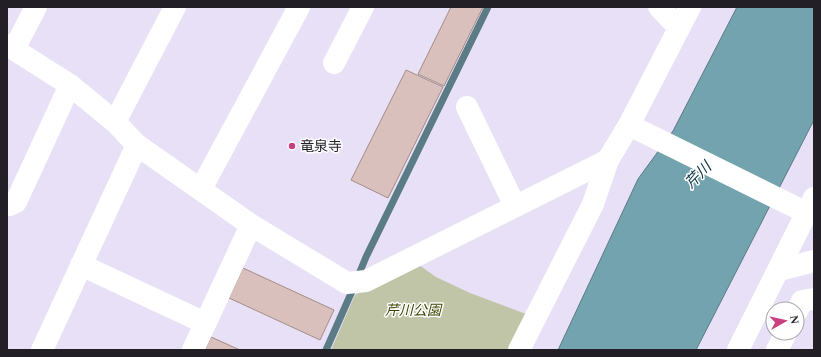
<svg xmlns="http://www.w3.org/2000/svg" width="821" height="357" viewBox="0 0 821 357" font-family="Spectral,'Noto Sans JP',serif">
	<rect width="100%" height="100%" fill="#e7e0f6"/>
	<path fill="#bfc5a6" d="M416,263L436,277L470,293L526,314L508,350H331L355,295Z"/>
	<path fill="#73a3af" stroke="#5b7b86" d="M737,7H814V120L696,350H558L638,179L673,131Z"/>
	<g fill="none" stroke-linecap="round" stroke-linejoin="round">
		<g stroke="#5b7b86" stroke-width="7">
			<path d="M359,274L366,257L488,7"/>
			<path d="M326,350L353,289"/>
		</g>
	</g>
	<g fill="#dac0bc" stroke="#a48c87">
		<path d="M451,7H483L444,86L418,74Z"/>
		<path d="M406,70L443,87L388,198L351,180Z"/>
		<path d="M243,268L334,310L320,340L229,298Z"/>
		<path d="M211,337L240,350H205Z"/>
	</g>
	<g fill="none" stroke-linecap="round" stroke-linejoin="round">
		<g stroke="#fff" stroke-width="22">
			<path d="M659,7L679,28"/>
			<path d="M7,45L70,85L115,122L137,145L251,225L347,283L366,281L608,160"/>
			<path d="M14,49L36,7"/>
			<path d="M334,63L363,7"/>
			<path d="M467,107L515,206"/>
			<path d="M115,122L175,7"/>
			<path d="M629,125L807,213"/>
			<path d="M201,189L299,7"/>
			<path d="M7,204L10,205L16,202L70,85"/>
			<path d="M81,265L205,323"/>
			<path d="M779,270L814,261"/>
			<path d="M797,311L802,301L814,299"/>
			<path d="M42,350L137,145"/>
			<path d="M193,350L251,225"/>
			<path d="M519,350L593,204L608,160L629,125L690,7"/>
			<path d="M738,350L814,198"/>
			<path d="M777,350L786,333"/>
		</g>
	</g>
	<circle fill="#c9417e" stroke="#fff" stroke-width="1.5" cx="292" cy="146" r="4"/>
	<g text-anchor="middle" stroke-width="3" stroke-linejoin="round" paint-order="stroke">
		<g font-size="14" fill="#221f27" stroke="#fff" text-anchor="start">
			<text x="300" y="151">竜泉寺</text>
		</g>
		<g font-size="14" font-style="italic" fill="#3d4401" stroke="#fff">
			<text x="413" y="315">芹川公園</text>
		</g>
		<g font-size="15" font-style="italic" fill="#083641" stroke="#fff">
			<text transform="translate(698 175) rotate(-45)" y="5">芹川</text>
		</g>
	</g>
	<rect width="821" height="357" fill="none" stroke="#221f27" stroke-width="16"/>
	<g transform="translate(785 321) rotate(82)"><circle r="19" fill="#ffffff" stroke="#a7a5a9"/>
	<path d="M0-3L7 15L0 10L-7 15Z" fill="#c9417e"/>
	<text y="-6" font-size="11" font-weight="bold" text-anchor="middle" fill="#221f27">N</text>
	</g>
</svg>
